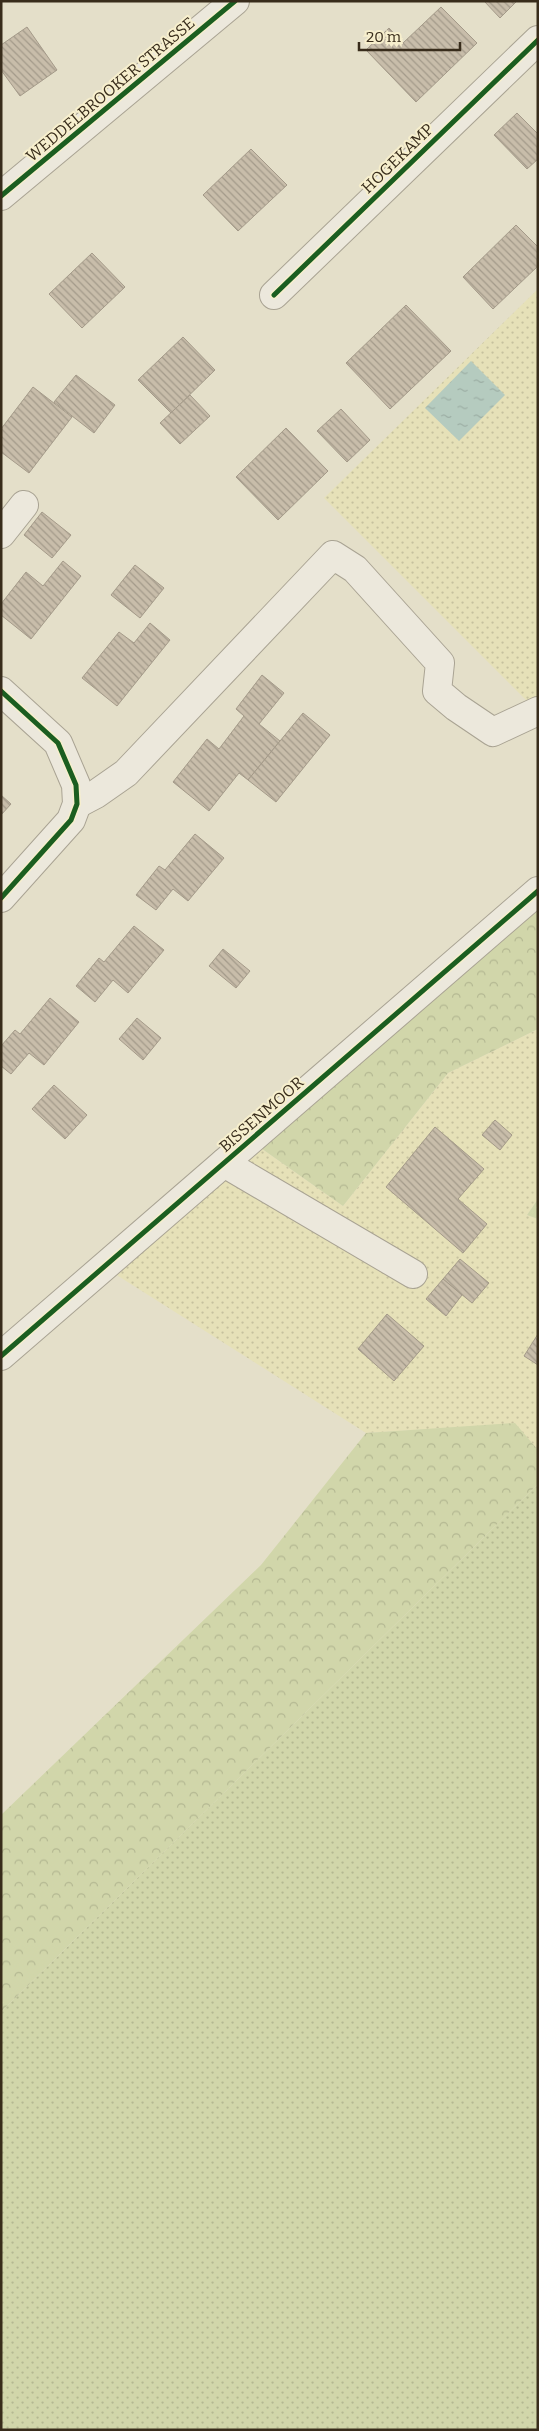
<svg xmlns="http://www.w3.org/2000/svg" width="539" height="2431" viewBox="0 0 539 2431" font-family="Bitter,serif">
	<defs>
		<pattern id="farmland-dots" width="8" height="8" patternUnits="userSpaceOnUse" patternTransform="scale(1.25)"><rect width="8" height="8" fill="#e6e1b8"/><path d="M2 2h.1M6 6h.1" fill="none" stroke="#c6c19e" stroke-width="1.8" stroke-linecap="round"/></pattern>
		<pattern id="grass-dots" width="8" height="8" patternUnits="userSpaceOnUse" patternTransform="scale(1.25)"><rect width="8" height="8" fill="#d1d6aa"/><path d="M2 2h.1M6 6h.1" fill="none" stroke="#b4b892" stroke-width="1.8" stroke-linecap="round"/></pattern>
		<pattern id="forest-crowns" width="20" height="18" patternUnits="userSpaceOnUse" patternTransform="scale(1.25)"><rect width="20" height="18" fill="#d1d6aa"/><path d="M2 6a3 3 0 1 1 6 0M12 15a3 3 0 1 1 6 0" fill="none" stroke="#b4b892"/></pattern>
		<pattern id="water-ripples" width="26" height="14" patternUnits="userSpaceOnUse" patternTransform="scale(1.25)"><rect width="26" height="14" fill="#b5cbbf"/><path d="M2 4q2-2 4 0t4 0M15 11q2-2 4 0t4 0" fill="none" stroke="#9caea4"/></pattern>
		<pattern id="building-back-hatch" width="6" height="6" patternUnits="userSpaceOnUse" patternTransform="scale(1.25)"><rect width="6" height="6" fill="#c8bdaa"/><path d="M-1 5l2 2M0 0l6 6M5-1l2 2" fill="none" stroke="#a39a8a"/></pattern>
	</defs>
	<rect width="100%" height="100%" fill="#e4dfc9"/>
	<g fill="url(#farmland-dots)">
		<path d="M538,289V712L324,498Z"/>
		<path d="M538,1029V1199L527,1215L538,1219V1450L515,1424L366,1433L115,1274L258,1146L343,1206L448,1073Z"/>
	</g>
	<path fill="url(#grass-dots)" d="M538,1484V2430H1V2012Z"/>
	<g fill="url(#forest-crowns)">
		<path d="M538,903V1029L448,1073L343,1206L258,1146Z"/>
		<path d="M538,1199V1219L527,1215Z"/>
		<path d="M515,1423L538,1450V1484L1,2012V1815L261,1565L366,1433Z"/>
	</g>
	<path fill="url(#water-ripples)" d="M471,361L505,395L459,441L425,408Z"/>
	<g fill="url(#building-back-hatch)" stroke="#a49a89">
		<path d="M484,1H517L500,18Z"/>
		<path d="M441,7L477,43L416,102L366,50L389,28L403,43Z"/>
		<path d="M27,27L57,70L20,96L1,70V45Z"/>
		<path d="M517,113L538,134V159L527,169L494,135Z"/>
		<path d="M251,149L287,185L238,231L203,195Z"/>
		<path d="M516,225L538,247V266L493,309L463,277Z"/>
		<path d="M92,253L125,287L82,328L49,294Z"/>
		<path d="M406,305L451,351L390,409L346,363Z"/>
		<path d="M183,337L215,370L171,413L138,380Z"/>
		<path d="M76,375L115,405L94,433L54,402Z"/>
		<path d="M33,387L72,417L29,473L1,452V429Z"/>
		<path d="M190,395L210,416L180,444L160,423Z"/>
		<path d="M341,409L370,440L347,462L317,431Z"/>
		<path d="M286,428L328,471L278,520L236,477Z"/>
		<path d="M42,512L71,535L52,558L24,535Z"/>
		<path d="M63,561L81,576L31,639L1,615V604L26,572L43,586Z"/>
		<path d="M135,565L164,588L140,618L111,595Z"/>
		<path d="M150,623L170,640L117,706L82,678L119,632L134,643Z"/>
		<path d="M262,675L284,693L259,724L280,741L248,780L239,773L209,811L173,782L207,739L219,749L244,716L236,709Z"/>
		<path d="M303,713L330,735L276,802L248,780Z"/>
		<path d="M1,795L11,804L1,815Z"/>
		<path d="M195,834L224,858L188,901L173,889L156,910L136,895L159,866L165,870Z"/>
		<path d="M134,926L164,950L128,993L113,980L95,1002L76,986L99,958L104,962Z"/>
		<path d="M223,949L250,971L236,988L209,966Z"/>
		<path d="M50,998L79,1022L44,1065L29,1053L11,1074L1,1066V1046L15,1030L20,1034Z"/>
		<path d="M137,1018L161,1038L143,1060L119,1039Z"/>
		<path d="M54,1085L87,1115L65,1139L32,1109Z"/>
		<path d="M495,1120L512,1135L500,1150L482,1135Z"/>
		<path d="M435,1127L484,1169L458,1199L487,1224L463,1253L386,1187Z"/>
		<path d="M460,1259L489,1283L472,1303L443,1279Z"/>
		<path d="M443,1279L462,1295L446,1316L426,1299Z"/>
		<path d="M387,1314L424,1346L394,1381L358,1349Z"/>
		<path d="M538,1334V1365L524,1356Z"/>
	</g>
	<g fill="none" stroke-linecap="round" stroke-linejoin="round">
		<defs>
			<g id="minor">
				<path d="M1,196L235,1"/>
				<path d="M274,295L538,40"/>
				<path d="M1,534L24,505"/>
				<path d="M1,691L58,743L76,785L77,804L71,820L1,898"/>
				<path d="M77,804L96,794L126,773L333,555L355,569L440,663L437,691L456,707L493,732L538,711"/>
				<path d="M224,1163L413,1274"/>
				<path d="M1,1356L538,891"/>
			</g>
		</defs>
		<use href="#minor" stroke="#a9a393" stroke-width="30"/>
		<use href="#minor" stroke="#ece8dc" stroke-width="28"/>
		<defs>
			<g id="cycleway">
				<path d="M1,196L235,1"/>
				<path d="M274,295L538,40"/>
				<path d="M1,691L58,743L76,785L77,804L71,820L1,898"/>
				<path d="M1,1356L538,891"/>
			</g>
		</defs>
		<use href="#cycleway" stroke="#f7efcd" stroke-width="8"/>
		<use href="#cycleway" stroke="#1b5e20" stroke-width="5"/>
	</g>
	<g text-anchor="middle" stroke-width="4" stroke-linejoin="round" paint-order="stroke">
		<g font-size="16" fill="#382c1b" stroke="#f7efcd">
			<text transform="translate(110 89) rotate(-40)" y="6">WEDDELBROOKER STRASSE</text>
			<text transform="translate(397 158) rotate(-44)" y="6">HOGEKAMP</text>
			<text transform="translate(261 1114) rotate(-41)" y="6">BISSENMOOR</text>
		</g>
	</g>
	<rect width="539" height="2431" fill="none" stroke="#382c1b" stroke-width="5"/>
	<path d="M359 42v8h101v-8" fill="none" stroke="#382c1b" stroke-width="2.5"/>
	<text x="366" y="42" font-size="15" fill="#382c1b" stroke="#f7efcd" stroke-width="4" paint-order="stroke">20 m</text>
</svg>
